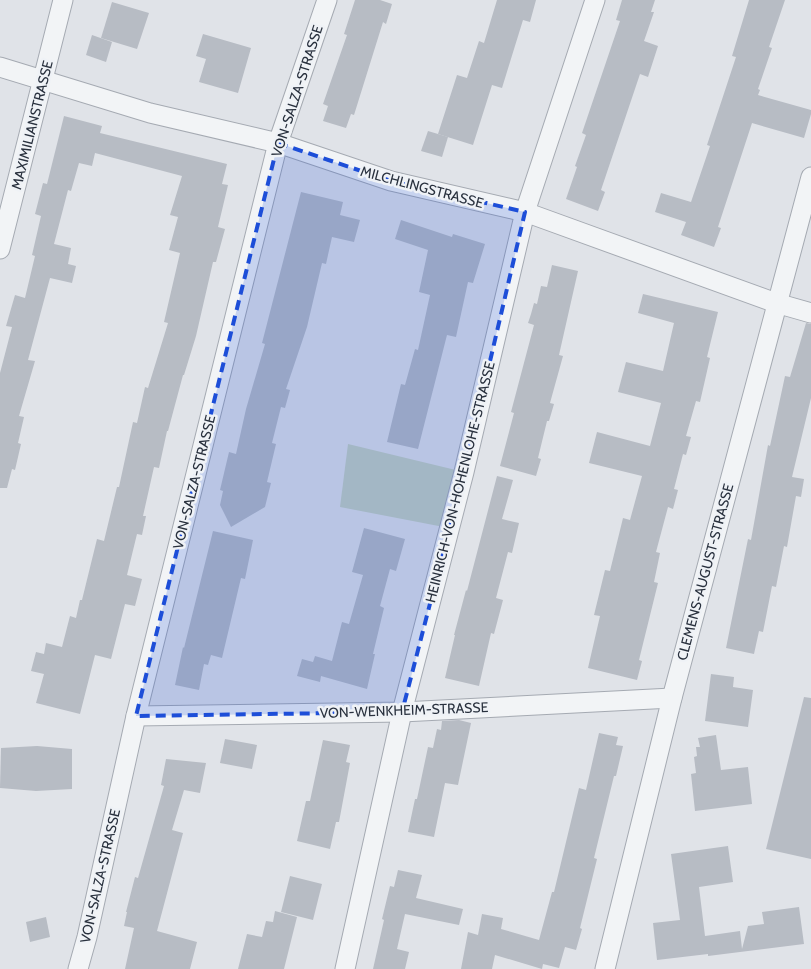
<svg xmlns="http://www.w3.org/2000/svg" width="811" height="969" viewBox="0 0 811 969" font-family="Cabin,sans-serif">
	<rect width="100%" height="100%" fill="#e0e3e8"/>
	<path fill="#c5d1c1" d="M348,444L464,472L449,528L340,507Z"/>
	<g fill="#b7bcc4">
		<path d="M355,0H380L392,4L386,24L383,22L354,115L351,114L346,128L323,121L328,106L323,104L347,35L344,34Z"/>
		<path d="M497,0H536L530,22L523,20L502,88L492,85L473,145L438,134L457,75L467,78L479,41L484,43Z"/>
		<path d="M622,0H655L651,12H654L644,41L658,46L648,77L640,74L601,190L605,192L598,211L566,199L577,167L575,166L586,135L582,133L620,21L616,20Z"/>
		<path d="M749,0H785L769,47L772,48L758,89L760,90L758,95L811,110V114L804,138L752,123L718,227L721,228L714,247L681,235L686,222L655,212L661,193L691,202L710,146L707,145L736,57L732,56Z"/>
		<path d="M112,2L149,13L137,49L101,38Z"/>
		<path d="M203,34L251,48L238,93L199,82L206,59L196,56Z"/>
		<path d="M92,35L112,42L106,62L86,55Z"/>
		<path d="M64,116L102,126L100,133L227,164L222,184L228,185L218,227L225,229L216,262H213L196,336L184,375H183L168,431H167L159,468L154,467L143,516H146L142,535L137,534L127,575L142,579L135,606L125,604L111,659L95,655L80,714L36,703L44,674L31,671L36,652L44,654L46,643L62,647L70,616L76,618L80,600H82L97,539L104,541L117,487H119L133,422L137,423L145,387L148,388L168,323L164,322L180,253L169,250L178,217L170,215L182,176L95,153L92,166L79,163L71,191L68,190L54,244L71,248L68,264L76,266L72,283L50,278L28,360L35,361L19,416L24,417L18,443L21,444L15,470L12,469L7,488H0V373L12,327L6,326L15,295L25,298L35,256L32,255L41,216L35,214L43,183L47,184Z"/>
		<path d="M428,131L448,137L442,157L421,151Z"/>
		<path d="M301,192L343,202L340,215L360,220L354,242L332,237L326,264L322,263L307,327L286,389L290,390L285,408L281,407L272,443L276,444L267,482L271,483L265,507L231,527L220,505L223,491L220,490L229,452L236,454L246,409L265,344L262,343Z"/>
		<path d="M401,220L452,237L453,234L485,244L473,283L468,282L456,337L447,335L418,449L387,442L401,384L405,385L415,349L418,350L430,295L419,292L428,250L395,239Z"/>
		<path d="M552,265L578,271L559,355L563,356L550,403L554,404L549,421H547L538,458L541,459L536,476L500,466L514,413L511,412L534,325L528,323L531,314L534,303L537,304L541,286L547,287Z"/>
		<path d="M643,294L718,312L707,357L710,358L700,402L696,401L686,436L691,437L686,455L683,454L674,489L678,490L673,509L668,507L656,552L660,553L654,582L658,583L639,660L642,661L637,680L588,668L600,616L594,615L605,570L610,571L623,518L630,520L642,476L589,463L597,432L650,446L661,403L618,392L626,362L663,371L674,323L638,313Z"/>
		<path d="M806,323L811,324V398L792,477L804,479L801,497L796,496L787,547L784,546L776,587L772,586L763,632L759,631L754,654L726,648L748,539L751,540L768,445L770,446L785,376L790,377Z"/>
		<path d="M497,476L513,480L502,519L519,523L512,553L508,552L496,598L503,600L494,634L491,633L479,686L445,678L455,635H454L466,590L467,591Z"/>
		<path d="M364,528L405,539L396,571L390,569L380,606L384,608L373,654H375L367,689L321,676L320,682L297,676L302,659L313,662L315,656L332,661L342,622L349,624L363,575L352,572Z"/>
		<path d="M213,531L253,540L245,579L241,578L222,658L211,655L208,665L204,664L199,690L175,685L183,647L184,648Z"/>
		<path d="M711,674L734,677L733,687L753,690L748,727L705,721Z"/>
		<path d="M804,697L811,698V859L766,849Z"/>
		<path d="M459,720L471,723L458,785L445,783L434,837L408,832L415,799H417L428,747L433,748L437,729L441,730L442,721Z"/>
		<path d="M599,733L618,737L616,745L623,746L616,776H614L594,858L597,859L580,928L582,929L576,950L565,947L559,968L543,964L542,969L495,955L492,969H461L468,932L478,935L482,914L503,918L501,929L539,940L552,892H554L579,788L586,790Z"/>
		<path d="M716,735L721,770L748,767L752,804L695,811L691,774L696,773L694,757L697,756L696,747H700L698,738Z"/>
		<path d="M225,739L257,745L252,769L220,763Z"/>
		<path d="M323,740L350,745L346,762L350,763L339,822H336L330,849L297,841L306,801H310Z"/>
		<path d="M37,746L72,749V789L36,791L0,788L1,748Z"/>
		<path d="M166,759L206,763L200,793L184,790L172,830L183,833L157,931L197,942L190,969H125L134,928L124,926L127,912H126L135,877L138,878L164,786L161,785Z"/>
		<path d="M728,846L733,882L699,887L705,936L740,931L742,949L748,926L764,924L762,912L799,907L804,944L708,956V954L657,960L653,923L680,920L671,854Z"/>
		<path d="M398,870L422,875L416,898L463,909L459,925L405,914L397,949L409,952L405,969H373L384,920L382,919L390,886L394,887Z"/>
		<path d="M290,876L322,884L313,920L281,912Z"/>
		<path d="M275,911L297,917L284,969H238L247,934L262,937L266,921L273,922Z"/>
		<path d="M46,917L50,937L30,942L26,922Z"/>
	</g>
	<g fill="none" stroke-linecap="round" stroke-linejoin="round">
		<defs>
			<g id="street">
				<path d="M0,67L150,113L278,143L391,181L525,212L776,303L811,313"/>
				<path d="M0,249L63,0"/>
				<path d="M136,716L402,712L672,698"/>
				<path d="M78,969L87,937L136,716L278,143L327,0"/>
				<path d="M345,969L402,712L464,472L525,212L595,0"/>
				<path d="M605,969L672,698L811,177"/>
			</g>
		</defs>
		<use href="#street" stroke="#a5aab2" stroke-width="21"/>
		<use href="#street" stroke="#f2f4f6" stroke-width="19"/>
	</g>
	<path fill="#1d4ed8" fill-opacity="0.2" stroke="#1d4ed8" stroke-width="4" stroke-dasharray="10 6" stroke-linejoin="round" d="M278,143L391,181L525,212L464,472L402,712L136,716Z"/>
	<g text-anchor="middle" stroke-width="5" stroke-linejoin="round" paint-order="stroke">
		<g font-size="14" fill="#29313e" stroke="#eff2f6">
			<text transform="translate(297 91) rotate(-72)" y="5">VON-SALZA-STRASSE</text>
			<text transform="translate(32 125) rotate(-76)" y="5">MAXIMILIANSTRASSE</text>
			<text transform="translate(422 187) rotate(15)" y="5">MILCHLINGSTRASSE</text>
			<text transform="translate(194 482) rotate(-76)" y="5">VON-SALZA-STRASSE</text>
			<text transform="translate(460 482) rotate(-76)" y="5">HEINRICH-VON-HOHENLOHE-STRASSE</text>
			<text transform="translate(705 572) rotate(-75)" y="5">CLEMENS-AUGUST-STRASSE</text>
			<text transform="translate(404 710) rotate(-2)" y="5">VON-WENKHEIM-STRASSE</text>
			<text transform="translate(100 876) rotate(-77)" y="5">VON-SALZA-STRASSE</text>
		</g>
	</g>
</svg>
